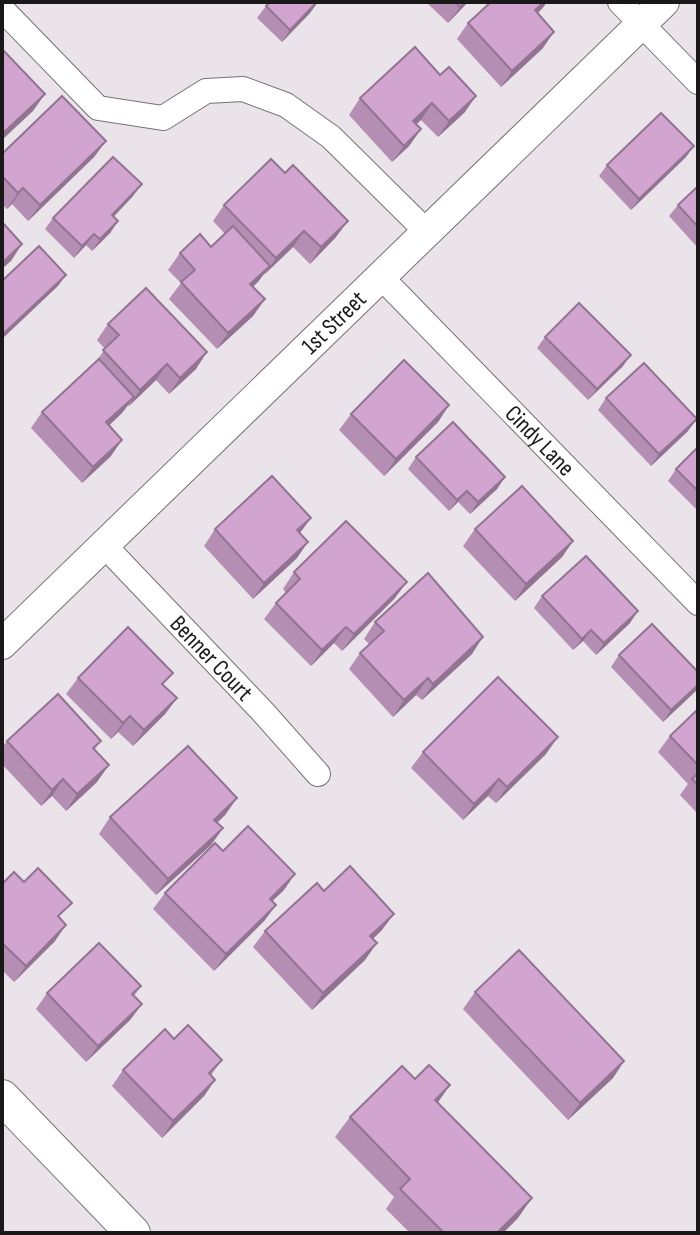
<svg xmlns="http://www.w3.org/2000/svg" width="700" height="1235" viewBox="0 0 700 1235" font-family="'Sofia Sans Condensed',sans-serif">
	<rect width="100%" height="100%" fill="#eae4ea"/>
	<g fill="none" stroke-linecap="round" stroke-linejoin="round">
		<defs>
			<g id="minor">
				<path d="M620,2L698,82"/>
				<path d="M2,9L98,108L163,118L206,91L243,89L286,105L331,137L427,232"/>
				<path id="s1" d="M381,277L698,603"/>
				<path id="s2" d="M104,545L263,712L318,774"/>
			</g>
			<g id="tertiary">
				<path id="s3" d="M2,644L664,2"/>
			</g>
			<path id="secondary" d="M2,1097L133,1233"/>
		</defs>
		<use href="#minor" stroke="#777176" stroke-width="26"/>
		<use href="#tertiary" stroke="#777176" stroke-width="32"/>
		<use href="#secondary" stroke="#777176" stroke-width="36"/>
		<use href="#minor" stroke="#fff" stroke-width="24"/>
		<use href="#tertiary" stroke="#fff" stroke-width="30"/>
		<use href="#secondary" stroke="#fff" stroke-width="34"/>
	</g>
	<g fill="#b48eb3">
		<path d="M426,2H468L448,23Z"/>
		<path d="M491,2H547L538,13L543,48L501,87L457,39L468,23Z"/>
		<path d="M266,6L310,13L282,42L257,18Z"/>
		<path d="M415,47L465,112L438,137L421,120L416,124L421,129L409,146L392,162L349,115L360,98Z"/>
		<path d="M106,141L94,157L28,221L12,204L7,209L2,204V154Z"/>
		<path d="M686,157L631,210L599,176L607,165Z"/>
		<path d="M698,186V248L669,216L678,205Z"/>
		<path d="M133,196L113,217L118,221L110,233L92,251L86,245L74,258L45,229L53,218Z"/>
		<path d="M224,205L336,237L310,264L293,247L265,274H264L253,287L265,299L253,316L217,349L169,299L181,283L168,270L180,253L211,247L225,234L213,221Z"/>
		<path d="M108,324L196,369L169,394L156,380L129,406L128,405L122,413L109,425L111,456L82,483L31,428L42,412L95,363L105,349L97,340Z"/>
		<path d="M545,337L623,366L588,400L537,348Z"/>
		<path d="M606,398L688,431L651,466L598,410Z"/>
		<path d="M449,405L438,422L384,476L339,430L351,414Z"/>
		<path d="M698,447V511L668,481L676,469Z"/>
		<path d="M416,457L505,477L497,489L470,514L458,502L449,511L408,469Z"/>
		<path d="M311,518L300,533L297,558L253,599L204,546L215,529Z"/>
		<path d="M475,529L573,541L562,557L515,601L463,546Z"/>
		<path d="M294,572L395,598L342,651L334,643L311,666L264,619L276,603L286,593L283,589Z"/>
		<path d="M542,596L630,623L596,655L583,641L573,650L534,608Z"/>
		<path d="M375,622L472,654L422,700L416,695L393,717L349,669L360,653L369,644L364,639Z"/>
		<path d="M619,655L698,672V688L663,722L611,667Z"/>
		<path d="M78,678L164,686L177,698L165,714L133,746L118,732L111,739L66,694Z"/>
		<path d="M698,709V814L680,795L688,784L658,752L670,736Z"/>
		<path d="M7,741H101L94,750L97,782L66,811L52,796L41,806L2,764V748Z"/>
		<path d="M423,752L546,754L496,803L488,796L463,820L411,768Z"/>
		<path d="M237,798L225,815L217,823L223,828L211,845L156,895L99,834L110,817Z"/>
		<path d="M2,884L61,919L55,941L14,982L2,970Z"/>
		<path d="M284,890L272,901L276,905L264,921L214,971L153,909L165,893Z"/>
		<path d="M324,891L382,930L373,939L365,960L312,1010L253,947L265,931Z"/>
		<path d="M141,986L134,996L142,1004L130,1020L86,1062L36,1009L47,993Z"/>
		<path d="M475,992L624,1061L613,1078L568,1120L463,1009Z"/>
		<path d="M174,1039L222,1060L211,1075L215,1080L204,1096L162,1138L112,1086L123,1070Z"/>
		<path d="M415,1079L450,1085L438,1102L518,1218L503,1233H410L386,1209L394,1197L335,1137L350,1117Z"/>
	</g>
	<g fill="#927492">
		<path d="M318,2L310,13L282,42L290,30Z"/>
		<path d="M464,2H468L448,23L460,7Z"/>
		<path d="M544,2H547L542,9L523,26L535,10Z"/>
		<path d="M554,32L543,48L501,87L512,71Z"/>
		<path d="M45,94L33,111L2,140V134Z"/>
		<path d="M476,96L465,112L438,137L449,121Z"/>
		<path d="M432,103L421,120L402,138L413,121Z"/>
		<path d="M421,129L409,146L392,162L404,146Z"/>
		<path d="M106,141L94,157L28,221L40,205Z"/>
		<path d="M694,146L686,157L631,210L639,199Z"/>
		<path d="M142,184L133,196L104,227L112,215Z"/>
		<path d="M23,188L12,204L7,209L18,193Z"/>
		<path d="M118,221L110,233L92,251L100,239Z"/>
		<path d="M348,221L336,237L310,264L321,247Z"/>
		<path d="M304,231L293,247L265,274L276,258Z"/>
		<path d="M94,234L86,245L74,258L82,246Z"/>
		<path d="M22,244L11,261L2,269V263Z"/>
		<path d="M270,266L258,282L239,300L250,284Z"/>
		<path d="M66,275L58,286L2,339V335Z"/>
		<path d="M265,299L253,316L217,349L228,333Z"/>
		<path d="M207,352L196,369L169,394L180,378Z"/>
		<path d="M631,355L623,366L588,400L597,389Z"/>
		<path d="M167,364L156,380L129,406L140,390Z"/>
		<path d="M134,397L122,413L95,439L106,422Z"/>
		<path d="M449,405L438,422L384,476L396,459Z"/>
		<path d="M697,419L688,431L651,466L659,454Z"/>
		<path d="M122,440L111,456L82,483L93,467Z"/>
		<path d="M505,477L497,489L470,514L478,502Z"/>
		<path d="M467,491L458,502L449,511L457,500Z"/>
		<path d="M311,518L299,534L297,530Z"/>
		<path d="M573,541L562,557L515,601L526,584Z"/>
		<path d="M308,542L297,558L253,599L264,583Z"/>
		<path d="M407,582L395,598L342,651L354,634Z"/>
		<path d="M638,611L630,623L596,655L604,643Z"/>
		<path d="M346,627L334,643L311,666L322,650Z"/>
		<path d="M591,630L583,641L573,650L582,639Z"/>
		<path d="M483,637L472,654L422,700L433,684Z"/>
		<path d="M428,678L416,695L393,717L404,700Z"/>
		<path d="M698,685L696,691L663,722L671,710Z"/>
		<path d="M177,698L165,714L133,746L144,730Z"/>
		<path d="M130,716L118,732L111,739L123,723Z"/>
		<path d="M558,737L546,754L496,803L507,787Z"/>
		<path d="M109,765L97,782L66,811L77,794Z"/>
		<path d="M63,779L52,796L41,806L52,790Z"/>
		<path d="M499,779L488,796L463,820L474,804Z"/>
		<path d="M237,798L225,815L203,836L214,820Z"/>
		<path d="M223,828L211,845L156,895L168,879Z"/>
		<path d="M295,874L284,890L258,915L270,899Z"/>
		<path d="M276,905L264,921L214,971L226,954Z"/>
		<path d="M394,914L382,930L358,952L370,936Z"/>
		<path d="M66,925L55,941L14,982L26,966Z"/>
		<path d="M377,943L365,960L312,1010L323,993Z"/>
		<path d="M142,1004L130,1020L86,1062L98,1046Z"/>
		<path d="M624,1061L613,1078L568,1120L580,1103Z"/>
		<path d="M215,1080L204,1096L162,1138L173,1121Z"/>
		<path d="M450,1085L436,1105L435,1100Z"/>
		<path d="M532,1198L518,1218L503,1233H497Z"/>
	</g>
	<g fill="#d1a5d0" stroke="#927492" stroke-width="2">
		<path d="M270,2H317L290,30L266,6Z"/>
		<path d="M455,2H464L460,7Z"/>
		<path d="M491,2H544L535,10L554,32L512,71L468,23Z"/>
		<path d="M415,47L440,75L449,67L476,96L449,121L432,103L413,121L421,129L404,146L360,98Z"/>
		<path d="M3,50L45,94L2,134V51Z"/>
		<path d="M62,96L106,141L40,205L23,188L18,193L2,176V154Z"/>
		<path d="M661,113L694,146L639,199L607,165Z"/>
		<path d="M113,157L142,184L112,215L118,221L100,239L94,234L82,246L53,218Z"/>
		<path d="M271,159L285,173L293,165L348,221L321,247L304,231L276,258L224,205Z"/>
		<path d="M698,186V227L678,205Z"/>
		<path d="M2,222L22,244L2,263Z"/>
		<path d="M233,226L270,266L250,284L265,299L228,333L181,282L195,270L180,253L200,234L211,247Z"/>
		<path d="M39,246L66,275L2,335V281Z"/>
		<path d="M146,288L207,352L180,378L167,364L140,390L103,350L119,335L108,324Z"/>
		<path d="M579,303L631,355L597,389L545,337Z"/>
		<path d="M99,359L134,397L106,422L122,440L93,467L42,412Z"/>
		<path d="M404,360L449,405L396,459L351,414Z"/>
		<path d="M644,363L697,419L659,454L606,398Z"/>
		<path d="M453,422L505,477L478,502L467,491L457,500L416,457Z"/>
		<path d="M698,447V491L676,469Z"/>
		<path d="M272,476L311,518L297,530L308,542L264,583L215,529Z"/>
		<path d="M522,486L573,541L526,584L475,529Z"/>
		<path d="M346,521L407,582L354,634L346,627L322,650L276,603L300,579L294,572Z"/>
		<path d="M586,556L638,611L604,643L591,630L582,639L542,596Z"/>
		<path d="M428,573L483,637L433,684L428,678L404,700L360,653L384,631L375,622Z"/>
		<path d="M652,624L698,672V685L671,710L619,655Z"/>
		<path d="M128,627L173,673L162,684L177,698L144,730L130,716L123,723L78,678Z"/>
		<path d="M498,677L558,737L507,787L499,779L474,804L423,752Z"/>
		<path d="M58,694L101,741L93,748L109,765L77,794L63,779L52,790L7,741Z"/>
		<path d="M698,709V765L670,736Z"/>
		<path d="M188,746L237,798L214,820L223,828L168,879L110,817Z"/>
		<path d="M698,773V785L692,779Z"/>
		<path d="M248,826L295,874L270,899L276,905L226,954L165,893L215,843L223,851Z"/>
		<path d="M350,866L394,914L370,936L377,943L323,993L265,931L317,883L324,891Z"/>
		<path d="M38,868L72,903L58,916L66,925L26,966L2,943V884L14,872L24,882Z"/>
		<path d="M99,943L141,986L132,994L142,1004L98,1046L47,993Z"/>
		<path d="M519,950L624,1061L580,1103L475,992Z"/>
		<path d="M188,1025L222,1060L209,1073L215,1080L173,1121L123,1070L165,1029L174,1039Z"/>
		<path d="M429,1065L450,1085L435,1100L532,1198L497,1233H444L400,1189L410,1179L350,1117L402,1066L415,1079Z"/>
	</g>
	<g text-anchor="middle" stroke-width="8" stroke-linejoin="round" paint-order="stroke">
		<g font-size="24" fill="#1b181a" stroke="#fff">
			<text dy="8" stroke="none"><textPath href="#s3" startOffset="462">1st Street</textPath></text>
			<text dy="8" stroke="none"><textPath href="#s1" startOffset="228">Cindy Lane</textPath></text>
			<text dy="8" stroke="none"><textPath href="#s2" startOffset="156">Benner Court</textPath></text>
		</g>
	</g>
	<rect width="700" height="1235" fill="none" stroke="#1b181a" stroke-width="8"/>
</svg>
